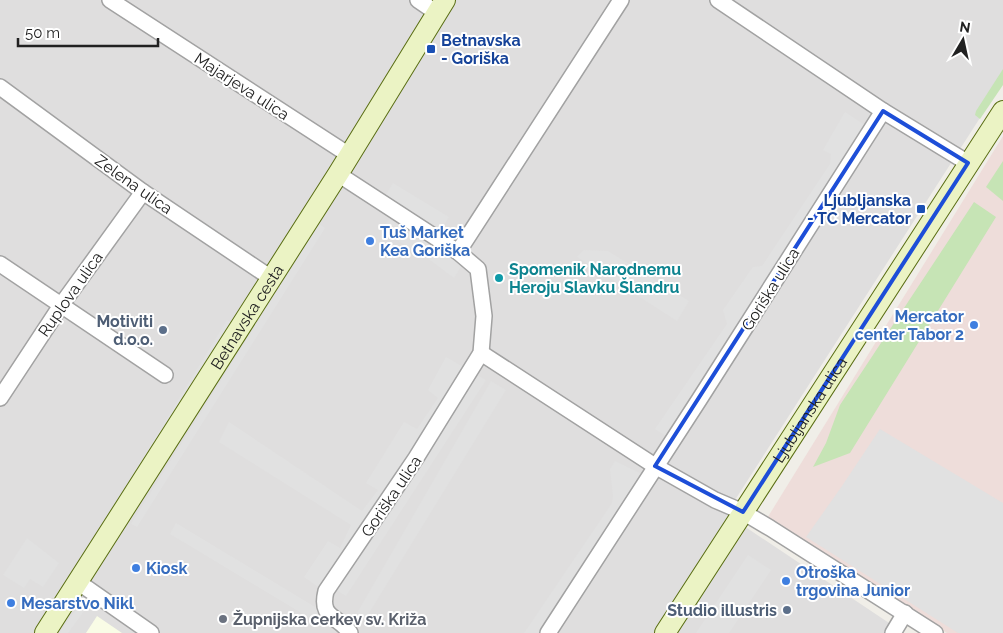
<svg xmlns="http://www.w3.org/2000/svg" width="1003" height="633" viewBox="0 0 1003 633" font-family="Raleway,sans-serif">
	<rect width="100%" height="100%" fill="#f0eee8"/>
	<path fill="#dfdede" d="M0,0H1003V82L726,514L904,633H0Z"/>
	<path fill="#eeddda" d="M1003,136V633H947L766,520Z"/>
	<path fill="#f9fce6" d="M97,616L122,633H86Z"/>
	<g fill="#c6e4b5">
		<path d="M1003,69V85L980,119L975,115L976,111Z"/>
		<path d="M1003,161V201L986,187Z"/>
		<path d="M974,202L996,217L850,453L813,467L826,443L840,405Z"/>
	</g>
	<g fill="#e1e1e1">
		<path d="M845,112L866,126L666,436L655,429L727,324L723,310L753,267L762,266L830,164L831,154L823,150Z"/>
		<path d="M393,183L449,217L441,230L385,196Z"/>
		<path d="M389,219L462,265L454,278L427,258L382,231Z"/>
		<path d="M319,224L325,228L137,527L131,524Z"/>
		<path d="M584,250L608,251L689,301L677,321L577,257Z"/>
		<path d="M227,320L233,323L113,520L107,516Z"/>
		<path d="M446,357L486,380L346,596L325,583L321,589L304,577L328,541L340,548L351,525L219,442L229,422L362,511L378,490L366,483L404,422L417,429L438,398L428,390Z"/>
		<path d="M491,381L506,390L366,618L357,613Z"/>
		<path d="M880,429L1003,503V633H958L806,537L842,486Z"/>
		<path d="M615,461L648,477L548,633H524L612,503L613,496L610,469Z"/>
		<path d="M176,523L330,616L323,626L170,534Z"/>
		<path d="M27,538L59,563L43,587L30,579L24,588L3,575Z"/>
		<path d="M748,555L771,570L729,633H696Z"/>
		<path d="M81,603L87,607L68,633H59Z"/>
	</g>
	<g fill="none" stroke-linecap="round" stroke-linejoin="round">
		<defs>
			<g id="street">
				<path d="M110,0L349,155"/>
				<path d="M418,0L437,13"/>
				<path d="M0,87L143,192L271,278"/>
				<path d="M883,111L968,163"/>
				<path d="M338,174L458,252"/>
				<path d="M0,264L165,375"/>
				<path d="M481,353L655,466L715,500L743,512L770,528L935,633"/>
				<path d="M0,398L62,304L143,192"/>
				<path d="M78,582L151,633"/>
				<path d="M350,633C338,615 319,619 326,591L416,458L481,353L484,316L478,269L458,252L621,0"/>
				<path d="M548,633L699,400L883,111L718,0"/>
				<path d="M893,633L905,613"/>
			</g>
			<g id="secondary">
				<path id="s1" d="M45,633L338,174L445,0"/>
				<path id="s2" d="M665,633L1003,111"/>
			</g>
		</defs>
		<use href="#street" stroke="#a2a2a2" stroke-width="18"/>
		<use href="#secondary" stroke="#596d12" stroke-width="22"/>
		<use href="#street" stroke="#fff" stroke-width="15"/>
		<use href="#secondary" stroke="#ebf3c4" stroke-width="20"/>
	</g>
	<path fill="none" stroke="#1d4ed8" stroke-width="4" stroke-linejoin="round" d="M883,111L968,163L743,512L655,466Z"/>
	<g fill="#1a4fb4" stroke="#fff" stroke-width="2">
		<rect x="426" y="44" width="10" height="10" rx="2.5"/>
		<rect x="916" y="204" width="10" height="10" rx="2.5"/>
	</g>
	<g fill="#3f7fe0" stroke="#fff" stroke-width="2">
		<circle cx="370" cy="241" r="5"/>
		<circle cx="974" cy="325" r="5"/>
		<circle cx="136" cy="568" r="5"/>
		<circle cx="786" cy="581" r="5"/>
		<circle cx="11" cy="603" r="5"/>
	</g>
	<circle fill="#0f9aa8" stroke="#fff" stroke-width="2" cx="499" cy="278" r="5"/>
	<g fill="#5c6f8a" stroke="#fff" stroke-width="2">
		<circle cx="163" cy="330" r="5"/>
		<circle cx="787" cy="610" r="5"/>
	</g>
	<circle fill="#6b7280" stroke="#fff" stroke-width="2" cx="223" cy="619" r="5"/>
	<g text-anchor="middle" stroke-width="4" stroke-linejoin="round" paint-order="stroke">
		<g font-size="16" font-weight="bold" fill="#164399" stroke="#fff" text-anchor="start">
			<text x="441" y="46">Betnavska<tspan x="441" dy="18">- Goriška</tspan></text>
			<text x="911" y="206" text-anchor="end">Ljubljanska<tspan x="911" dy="18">- TC Mercator</tspan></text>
		</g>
		<g font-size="16" fill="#212121" stroke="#fff">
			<text transform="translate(242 86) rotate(33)" y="6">Majarjeva ulica</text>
			<text transform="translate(134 184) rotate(35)" y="6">Zelena ulica</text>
			<text transform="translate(770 289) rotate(-58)" y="6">Goriška ulica</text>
			<text transform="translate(70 294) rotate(-55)" y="6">Ruplova ulica</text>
			<text dy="6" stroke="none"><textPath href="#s1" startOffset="375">Betnavska cesta</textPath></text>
			<text dy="6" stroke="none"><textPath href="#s2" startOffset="266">Ljubljanska ulica</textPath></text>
			<text transform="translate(391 496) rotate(-56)" y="6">Goriška ulica</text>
		</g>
		<g font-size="16" font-weight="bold" fill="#366cbe" stroke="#fff" text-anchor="start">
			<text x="380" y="238">Tuš Market<tspan x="380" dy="18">Kea Goriška</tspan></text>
			<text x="964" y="322" text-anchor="end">Mercator<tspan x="964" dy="18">center Tabor 2</tspan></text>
			<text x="146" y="574">Kiosk</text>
			<text x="796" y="578">Otroška<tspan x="796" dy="18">trgovina Junior</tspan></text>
			<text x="21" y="609">Mesarstvo Nikl</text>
		</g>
		<g font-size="16" font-weight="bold" fill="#0d838f" stroke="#fff" text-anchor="start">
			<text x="509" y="275">Spomenik Narodnemu<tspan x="509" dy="18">Heroju Slavku Šlandru</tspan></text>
		</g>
		<g font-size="16" font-weight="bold" fill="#4e5e75" stroke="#fff" text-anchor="end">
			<text x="153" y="327">Motiviti<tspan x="153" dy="18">d.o.o.</tspan></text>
			<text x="777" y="616">Studio illustris</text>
		</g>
		<g font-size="16" font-weight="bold" fill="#5b616d" stroke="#fff" text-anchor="start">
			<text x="233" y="625">Župnijska cerkev sv. Križa</text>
		</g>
	</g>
	<g transform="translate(963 40) rotate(9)" stroke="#ffffff" stroke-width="4" paint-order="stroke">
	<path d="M0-4L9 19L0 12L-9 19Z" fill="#212121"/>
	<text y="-8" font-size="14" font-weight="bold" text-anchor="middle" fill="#212121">N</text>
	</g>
	<path d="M18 38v8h140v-8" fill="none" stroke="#212121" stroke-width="2.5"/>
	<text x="25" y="38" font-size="15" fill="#212121" stroke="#ffffff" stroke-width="4" paint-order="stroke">50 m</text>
</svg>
